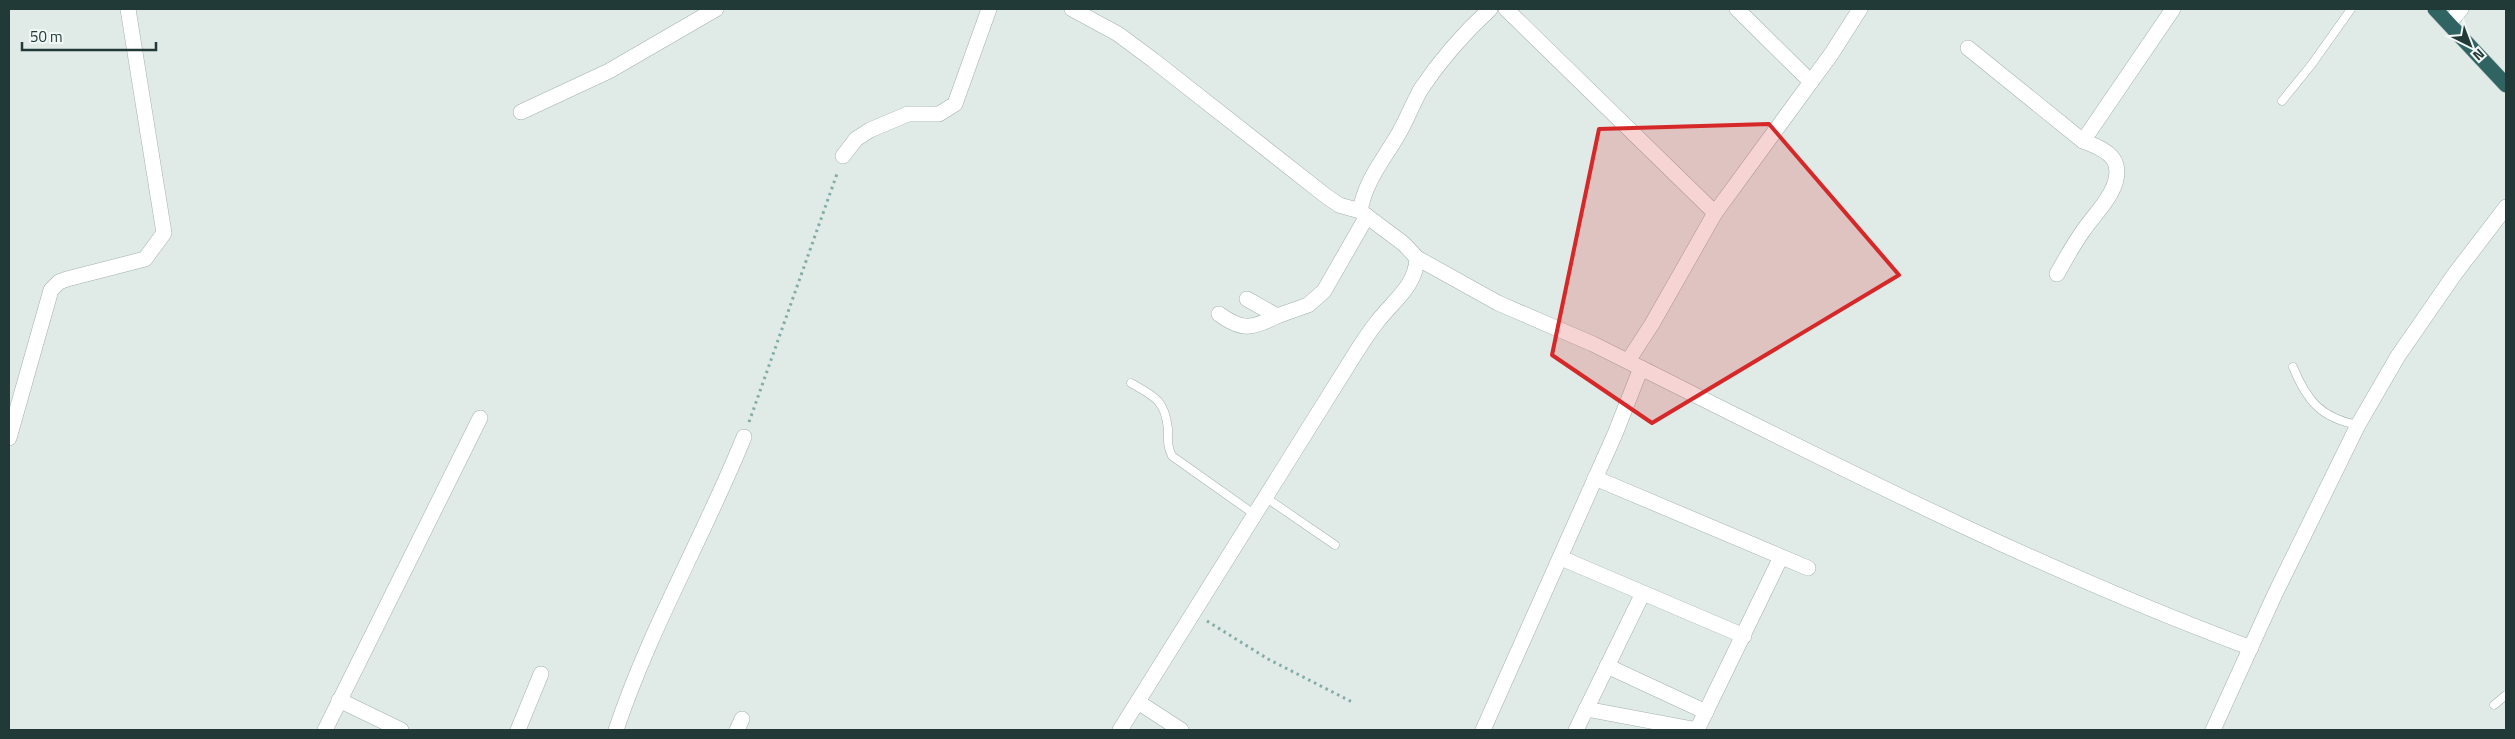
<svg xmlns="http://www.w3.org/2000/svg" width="2515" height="739" viewBox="0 0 2515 739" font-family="'Titillium Web',sans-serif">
	<rect width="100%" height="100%" fill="#e0eae7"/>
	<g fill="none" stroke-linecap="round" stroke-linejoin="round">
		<defs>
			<g id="lane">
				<path d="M2282,101L2312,64L2351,9"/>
				<path d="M2293,367C2307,401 2321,418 2358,425"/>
				<path d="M1131,383C1154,396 1165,400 1168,429C1168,439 1167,446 1172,456L1254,514"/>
				<path d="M1265,497L1335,545"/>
				<path d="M2494,705L2506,695"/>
			</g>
			<g id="street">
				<path d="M1072,9L1118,34L1153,60L1326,196L1339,205L1360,211"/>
				<path d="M1506,9L1715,213"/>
				<path d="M1737,9L1811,82"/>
				<path d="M2449,23L2461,9"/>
				<path d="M1968,48L2083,141"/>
				<path d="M521,112L609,71L716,9"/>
				<path d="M843,156L856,139L870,130L908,114H939L955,104L989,9"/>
				<path d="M1417,258L1498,303L1593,344L1641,368L1615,434L1483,730"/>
				<path d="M2057,274C2065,260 2073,245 2083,231C2095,213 2122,189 2116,165C2113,152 2094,145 2083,141L2173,9"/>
				<path d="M1247,299L1277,316L1308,305L1324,291L1367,216"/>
				<path d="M1219,314C1242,331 1252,329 1277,316"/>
				<path d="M1628,361L1652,324L1715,213L1832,53L1860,9"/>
				<path d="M1641,368C1841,468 2041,570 2251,648"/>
				<path d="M9,438L51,290L59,282L67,279L145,259L164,233L128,9"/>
				<path d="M1595,478L1808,568"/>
				<path d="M1561,558L1744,636"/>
				<path d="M1607,666L1706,712"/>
				<path d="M339,700L401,730"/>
				<path d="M1138,702L1181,730"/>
				<path d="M1586,709L1698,730"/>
				<path d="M325,730L480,418"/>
				<path d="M518,730L541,674"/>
				<path d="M616,730C650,628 704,536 744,437"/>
				<path d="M737,730L742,719"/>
				<path d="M1120,730L1355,354C1362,343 1369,332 1377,322C1393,301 1416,286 1417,258L1404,244L1360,211C1366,179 1383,161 1399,133C1407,119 1413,103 1421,89C1441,59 1464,33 1490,9"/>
				<path d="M1576,730L1643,593"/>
				<path d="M1697,730L1781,557"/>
				<path d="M2213,730L2275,594L2358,425L2398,356L2454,275L2506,207"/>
			</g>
			<path id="highway" d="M2435,9L2506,85"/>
		</defs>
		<use href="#lane" stroke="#a3b2af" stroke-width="9"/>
		<use href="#street" stroke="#a3b2af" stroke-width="16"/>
		<use href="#highway" stroke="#bdc4c3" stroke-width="16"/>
		<g stroke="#82aca6" stroke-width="3" stroke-dasharray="2.5 4" stroke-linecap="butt">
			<path d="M749,422L838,171"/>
			<path d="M1207,621L1268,659L1354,703"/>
		</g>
		<use href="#lane" stroke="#fff" stroke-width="8"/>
		<use href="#street" stroke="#fff" stroke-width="15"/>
		<use href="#highway" stroke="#2f6462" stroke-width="15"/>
	</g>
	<path fill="#d62828" fill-opacity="0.2" stroke="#d62828" stroke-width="4" stroke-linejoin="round" d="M1769,124L1899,275L1652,423L1552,355L1599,129Z"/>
	<rect width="2515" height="739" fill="none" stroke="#223a37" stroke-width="20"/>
	<g transform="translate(2470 45) rotate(138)" stroke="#f0f7f5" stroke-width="4" paint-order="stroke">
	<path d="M0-4L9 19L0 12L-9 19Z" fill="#223a37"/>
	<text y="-8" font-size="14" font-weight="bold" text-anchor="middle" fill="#223a37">N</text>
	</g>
	<path d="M22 42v8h134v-8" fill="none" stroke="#223a37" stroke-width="2.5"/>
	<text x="30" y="42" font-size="15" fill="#223a37" stroke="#f0f7f5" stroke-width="4" paint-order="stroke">50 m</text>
</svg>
